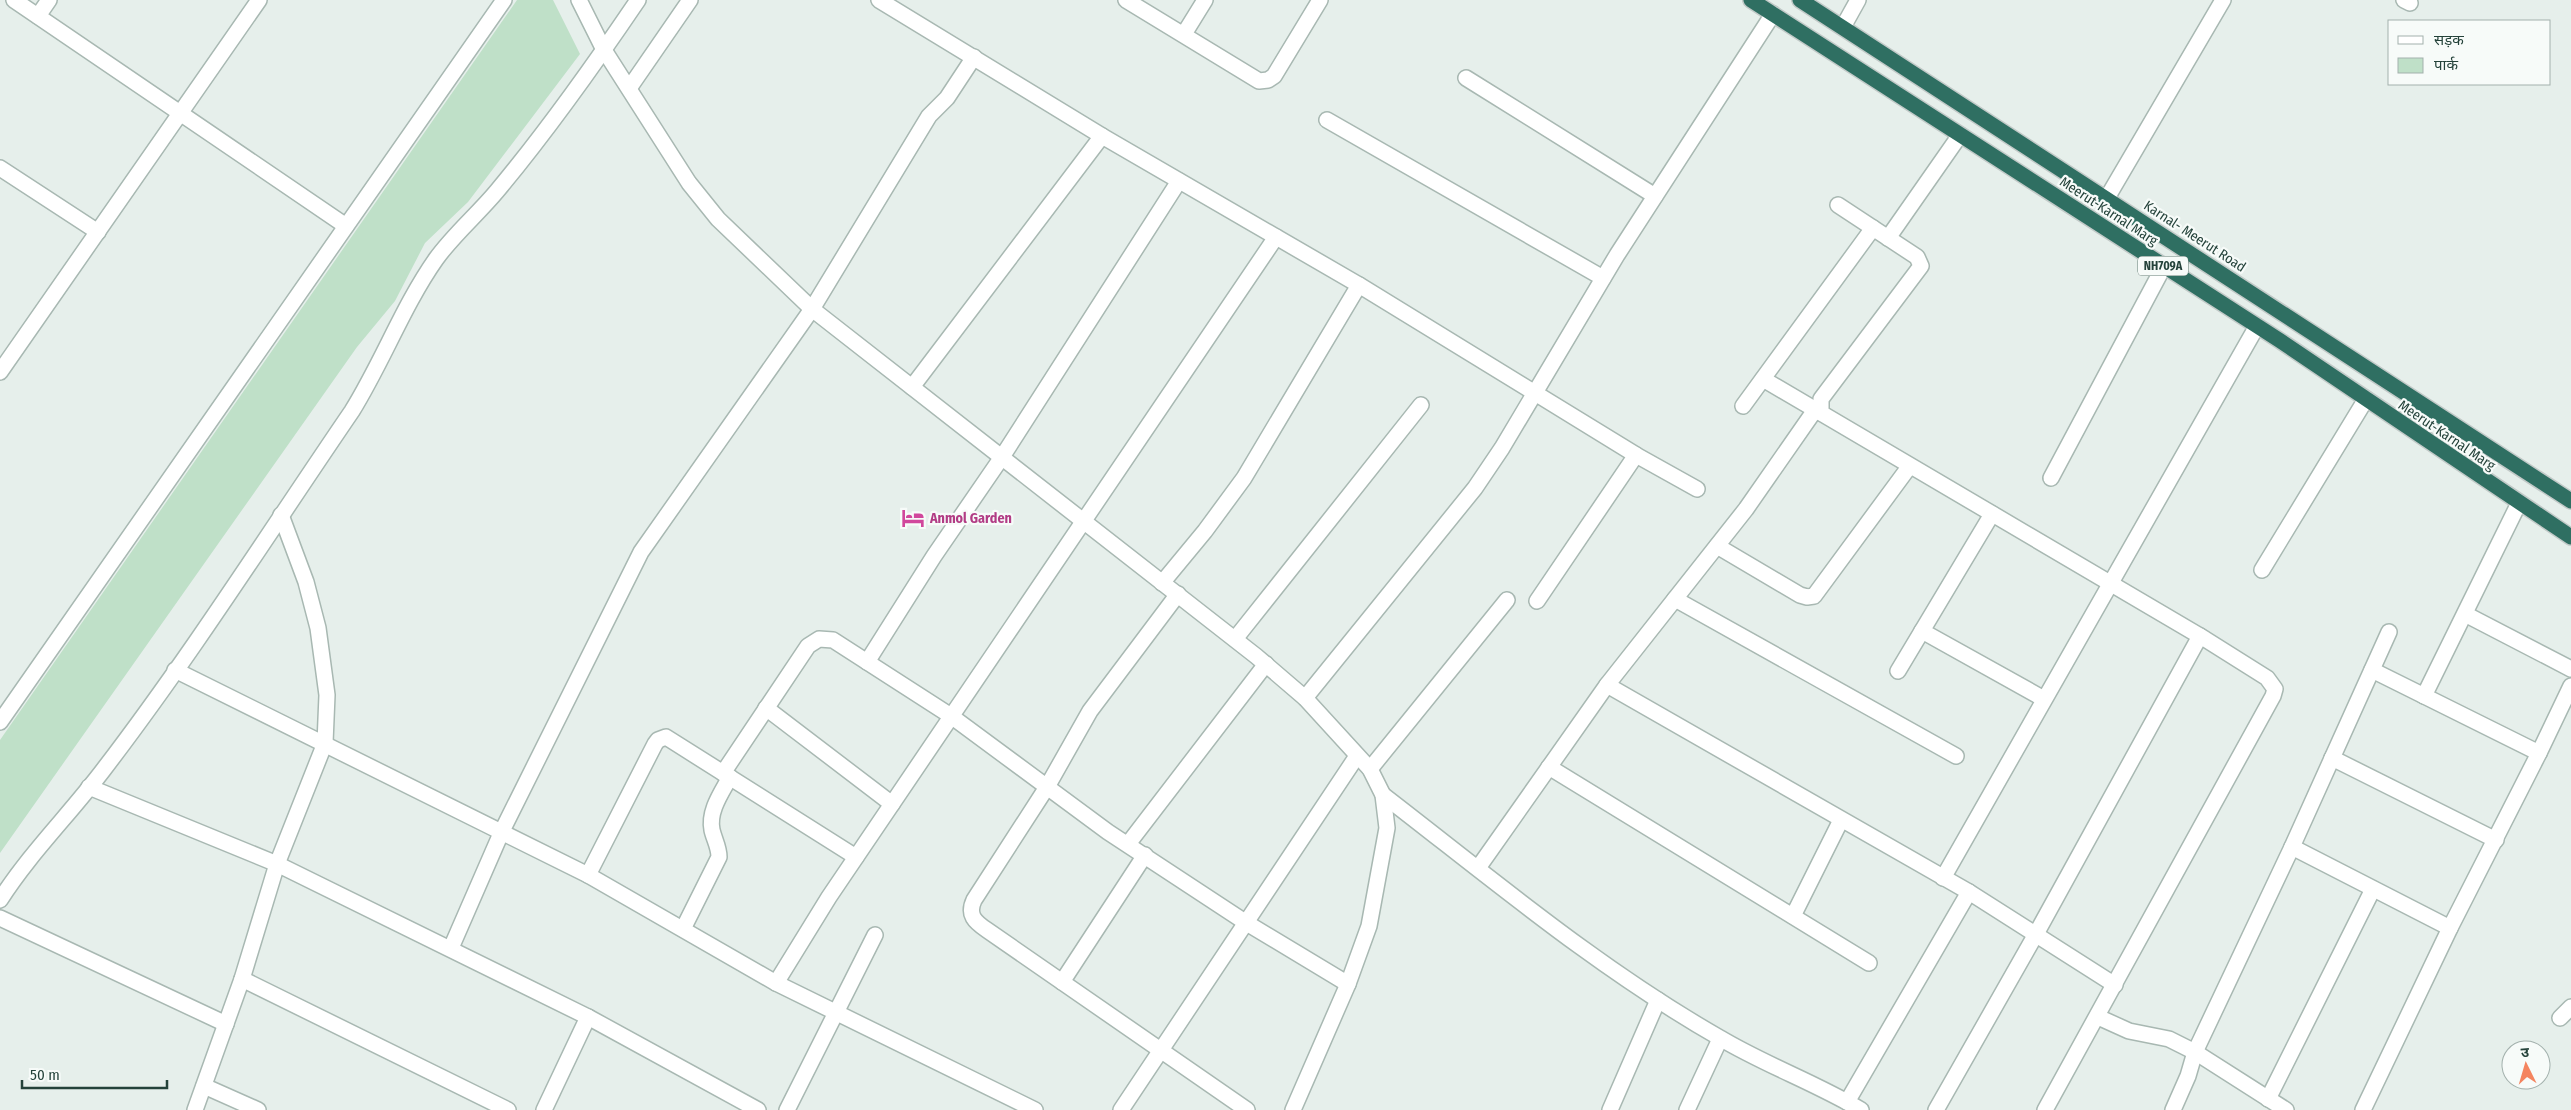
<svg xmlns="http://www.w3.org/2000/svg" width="2571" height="1110" viewBox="0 0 2571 1110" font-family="'Fira Sans Condensed','Noto Sans Devanagari',sans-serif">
	<rect width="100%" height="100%" fill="#e6efeb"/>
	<path fill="#bfe0c8" d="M517,0H553L580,54L468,202L425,243L395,301L357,347L0,853V740Z"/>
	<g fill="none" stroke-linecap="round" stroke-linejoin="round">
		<defs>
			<g id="minor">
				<path d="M14,0L346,226"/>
				<path d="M579,0L604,50L689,183L718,219L812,309L1256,656L1305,698L1370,769L1383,795L1387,828L1369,926L1348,984L1293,1110"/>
				<path d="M879,0L1102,136L912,387"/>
				<path d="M1126,0L1259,81L1268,80L1274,76L1320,0"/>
				<path d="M2404,0L2410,3"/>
				<path d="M38,16L49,0"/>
				<path d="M1843,27L1858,0"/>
				<path d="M1184,34L1205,0"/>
				<path d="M1466,78L1655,196"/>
				<path d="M630,87L690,0"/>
				<path d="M1327,120L1603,278"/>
				<path d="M1102,136L1359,285L1636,455L1697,489"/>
				<path d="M0,168L98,232"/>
				<path d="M2107,198L2223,0"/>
				<path d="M1838,205L1917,257L1921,266L1821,399V413L2205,639L2267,678L2275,689L2273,696L2045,1110"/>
				<path d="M1888,238L1960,135"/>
				<path d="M0,372L259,0"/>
				<path d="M1763,379L1821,413"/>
				<path d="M1743,406L1873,228"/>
				<path d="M2051,478L2164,266"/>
				<path d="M1717,546L1800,595L1807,597L1814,596L1909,467"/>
				<path d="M2262,570L2366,399"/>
				<path d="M1162,583L1205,531L1244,478L1359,285"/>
				<path d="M1178,594L1090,711L1047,787L974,900C967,915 975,922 987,930L1247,1110"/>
				<path d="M1675,599L1956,756"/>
				<path d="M1537,601L1636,455"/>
				<path d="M2465,614L2571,669"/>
				<path d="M1922,631L2044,699"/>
				<path d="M1235,639L1421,405"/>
				<path d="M867,662L934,556L1002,457L1179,181"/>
				<path d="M175,670L588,875L776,983L1035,1110"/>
				<path d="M2372,670L2539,753"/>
				<path d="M1898,671L1992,514"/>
				<path d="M1607,685L1969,892L2115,985"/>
				<path d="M2424,696L2519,503"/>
				<path d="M1305,698L1475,488L1502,448L1617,255L1773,14"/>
				<path d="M766,708L892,804"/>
				<path d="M0,722L504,0"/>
				<path d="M2332,758L2496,840"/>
				<path d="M1549,767L1869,963"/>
				<path d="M1370,769L1507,600"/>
				<path d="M723,773L808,646L819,639L833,640L951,716L1108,832L1245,922L1348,984"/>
				<path d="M89,787L277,864L588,1017L758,1110"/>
				<path d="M1383,795C1492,879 1599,969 1720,1038C1765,1065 1816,1083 1861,1110"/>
				<path d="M1128,844L1266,664"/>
				<path d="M2292,847L2450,928"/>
				<path d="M1478,868L1607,685L1746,509L1815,410"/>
				<path d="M588,875L655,744L658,740L666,737L856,857"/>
				<path d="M1943,878L2257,326"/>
				<path d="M0,900C30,853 70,814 104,769C192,654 270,531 352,411C383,361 403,306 436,259C454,234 477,215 497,191C548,130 594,65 638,0"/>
				<path d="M1793,916L1841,820"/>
				<path d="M0,918L226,1024"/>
				<path d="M683,929L719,857C719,847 714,839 712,830C708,811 722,792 730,777"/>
				<path d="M451,948L502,831L641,552L812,309L929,116L947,98L974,57"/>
				<path d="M242,979L508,1110"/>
				<path d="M1062,982L1145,855"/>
				<path d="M776,983L829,897L1276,237"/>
				<path d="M2098,1017L2129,1031L2169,1039L2195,1052L2286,1110"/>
				<path d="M2560,1018L2571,1007"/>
				<path d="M204,1086L258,1110"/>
				<path d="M2268,1099L2373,889"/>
				<path d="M1847,1102L1969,892"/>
				<path d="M195,1110L242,979L277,864L325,743L327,695L318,628L306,582L281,515"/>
				<path d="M544,1110L588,1017"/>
				<path d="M787,1110L875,935"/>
				<path d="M1121,1110L1357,756"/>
				<path d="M1610,1110L1658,1000"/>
				<path d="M1687,1110L1720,1039"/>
				<path d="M1936,1110L2036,934L2200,636"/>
				<path d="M2173,1110L2188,1076L2195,1052L2292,847L2389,632"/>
				<path d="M2363,1110L2450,928L2539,753L2571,686"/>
			</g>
			<g id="highway">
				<path d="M1751,0L2279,340L2571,537"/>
				<path d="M1800,0L2571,501"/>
			</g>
		</defs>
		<use href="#minor" stroke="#a8b8b2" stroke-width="18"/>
		<use href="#highway" stroke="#c2cac8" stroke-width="18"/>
		<use href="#minor" stroke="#fff" stroke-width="15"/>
		<use href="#highway" stroke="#2f6f62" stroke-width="15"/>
	</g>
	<defs>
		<symbol id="hotel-bare" viewBox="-9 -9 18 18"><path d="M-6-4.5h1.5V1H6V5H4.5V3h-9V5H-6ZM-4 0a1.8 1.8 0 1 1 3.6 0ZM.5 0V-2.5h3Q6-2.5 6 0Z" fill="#d1479c" stroke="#f7fbf9" stroke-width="2.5" paint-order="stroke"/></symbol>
	</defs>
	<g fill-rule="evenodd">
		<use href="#hotel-bare" x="897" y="502" width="32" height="32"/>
	</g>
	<g text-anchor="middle" stroke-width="4.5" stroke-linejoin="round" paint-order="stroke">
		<rect fill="#f7fbf9" stroke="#637a73" stroke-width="1" x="2138" y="256.5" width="50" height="19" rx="4"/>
		<g font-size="12" font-weight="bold" fill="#24423a">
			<text x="2163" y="270">NH709A</text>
		</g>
		<g font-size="14" fill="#24423a" stroke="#f7fbf9">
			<text transform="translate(2109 211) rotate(33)" y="5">Meerut-Karnal Marg</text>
			<text transform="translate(2195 236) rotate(33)" y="5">Karnal- Meerut Road</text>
			<text transform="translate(2447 435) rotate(34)" y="5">Meerut-Karnal Marg</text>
		</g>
		<g font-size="14" font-weight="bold" fill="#b23c85" stroke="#f7fbf9" text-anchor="start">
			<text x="930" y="523">Anmol Garden</text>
		</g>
	</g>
	<rect x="2388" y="20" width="162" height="65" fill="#f7fbf9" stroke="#a3b1ad"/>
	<rect x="2398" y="36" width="25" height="8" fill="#ffffff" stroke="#a3b1ad"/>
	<text x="2434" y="45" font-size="15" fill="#24423a">सड़क</text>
	<rect x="2398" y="58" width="25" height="15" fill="#bfe0c8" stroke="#a3b1ad"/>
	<text x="2434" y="70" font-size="15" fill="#24423a">पार्क</text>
	<g transform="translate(2526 1065) rotate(355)"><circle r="24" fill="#f7fbf9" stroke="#a3b1ad"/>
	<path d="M0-4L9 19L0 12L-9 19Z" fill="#f4845f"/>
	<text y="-8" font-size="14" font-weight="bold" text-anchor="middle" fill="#24423a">उ</text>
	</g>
	<path d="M22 1080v8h145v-8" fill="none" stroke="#24423a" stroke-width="2.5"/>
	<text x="30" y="1080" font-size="15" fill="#24423a" stroke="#f7fbf9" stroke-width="4" paint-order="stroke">50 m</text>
</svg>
